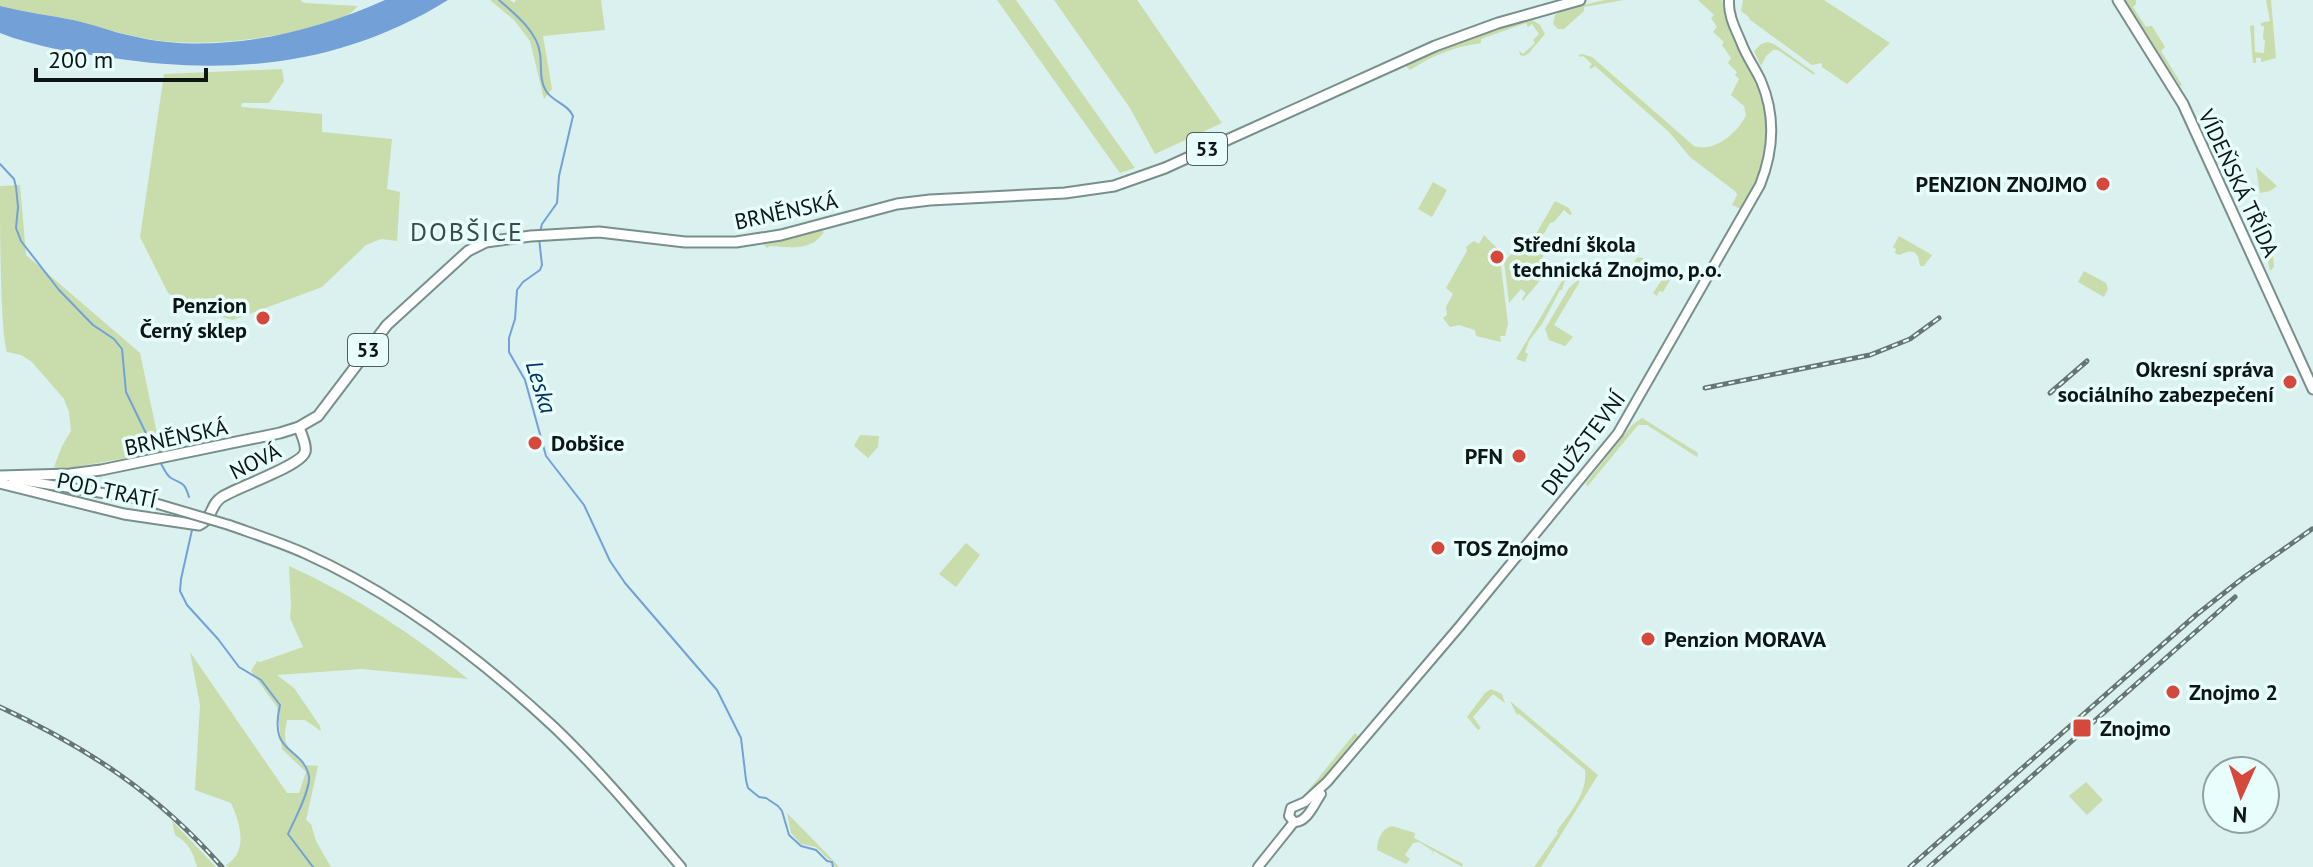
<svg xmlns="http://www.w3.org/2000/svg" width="2313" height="867" viewBox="0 0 2313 867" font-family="'PT Sans',sans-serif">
	<rect width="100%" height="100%" fill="#daf1ef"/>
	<g fill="#c9dcac">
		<path d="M0,0H300L304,3L358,6C345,22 317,27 297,31C245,42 190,48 138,37C116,33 95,25 73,20C48,15 24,12 0,6Z"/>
		<path d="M490,0H510L514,3L516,0H601L605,30L543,36L552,89L544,99L530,41L514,20Z"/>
		<path d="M997,0H1016L1135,168L1120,173Z"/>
		<path d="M1054,0H1137L1222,123L1155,154L1130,108Z"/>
		<path d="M1605,0H1624L1584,7V11L1564,29H1558L1553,24L1555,15L1566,9Z"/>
		<path d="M1698,0H1722C1733,64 1786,99 1760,170C1755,183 1750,198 1741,209L1732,205L1737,195L1736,192L1690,157L1669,132L1595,66L1591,69L1589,67L1592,64L1583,56L1580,57L1578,55L1582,54L1592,57L1694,146C1714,153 1738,133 1746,115L1744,106L1731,95L1739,79L1735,75L1737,72L1728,63L1731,58L1722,45L1724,42L1713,32L1717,27L1711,18L1714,15Z"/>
		<path d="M1743,0H1824L1890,43L1847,84L1822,67V63L1812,65L1749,19L1750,18L1741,11Z"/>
		<path d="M2125,0H2136V4L2133,7L2146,27L2152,26L2165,47L2161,51L2182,85L2180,86Z"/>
		<path d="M2266,0H2271L2276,58L2261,62V58H2256V63H2253L2250,26L2254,25L2255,52L2264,53L2265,40L2263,39L2264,26H2261V23L2270,21Z"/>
		<path d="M1532,20L1540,25L1545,34L1529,53L1524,56L1520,55L1519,51L1523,54L1535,43L1533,40L1539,34L1532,24L1528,27L1526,23L1481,39V43C1454,47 1433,55 1410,70L1406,66L1394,72L1398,65C1441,47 1486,27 1532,20Z"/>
		<path d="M1768,42L1774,44L1815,73L1814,75L1778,50H1773L1766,56L1761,66L1754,51L1761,44Z"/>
		<path d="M282,69L284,81L269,103H242L241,107L322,114V132L392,139L387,189L400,192L397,241L381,239L366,245L322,287L233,320L195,309L168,293L140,237L164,74Z"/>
		<path d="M2256,167L2277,186L2270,191L2260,193Z"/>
		<path d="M1433,182L1447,190L1432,217L1418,209Z"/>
		<path d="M20,185L26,255L140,353L161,452L63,469L54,467L62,446L71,431L69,412L64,399L32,362L21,355L7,352C0,330 0,218 0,186Z"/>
		<path d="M1555,201L1569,208L1572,214L1570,215L1564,210L1554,222L1550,223L1542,237L1551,242L1539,264L1534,269L1542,278L1523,301L1522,299L1526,293L1521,289L1509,303L1504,261L1522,244L1525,245L1528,239L1532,241Z"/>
		<path d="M2273,225V227L2270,228L2274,267L2270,271L2261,227Z"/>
		<path d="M821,229L824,232C811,252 790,247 770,246L767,248L763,244L766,242Z"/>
		<path d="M1484,235L1499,250L1508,324L1505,336H1500L1501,342L1476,336L1475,330L1459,325L1450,327L1443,318L1447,315L1446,307L1453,294L1446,288L1467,251L1466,247L1474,241L1479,244Z"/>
		<path d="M1899,236L1932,255L1924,266H1920C1918,250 1913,249 1899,255L1895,253L1896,249L1893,247Z"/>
		<path d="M1638,257L1646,259L1669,274L1670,280L1663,292L1659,291L1657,296L1653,293L1665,275L1641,260L1639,264L1634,261Z"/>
		<path d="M1569,269L1573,272L1572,274L1570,273L1567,277L1569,279L1568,281L1565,280L1562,290H1560L1542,324L1529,341L1525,352L1528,354L1525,362L1516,359Z"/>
		<path d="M2084,271L2106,283L2108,289L2104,297L2078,282Z"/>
		<path d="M1579,279V283L1554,325L1573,337L1565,346L1549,340L1545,329L1569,288Z"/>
		<path d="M1642,418L1698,453L1697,457L1647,425H1638L1587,487L1586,483L1632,425Z"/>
		<path d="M860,435L879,436L878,447L868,458L854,446Z"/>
		<path d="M966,543L980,555L956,587L939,574Z"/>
		<path d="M289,566C355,596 413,634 468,679L362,669L277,675L294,688L320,726L321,731L305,720H287C281,751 289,743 305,765L318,766L306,820L311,824L316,841L331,867H228L226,865C249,852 240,822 231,803L195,790L200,705L190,652L287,793H299L306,772L282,749L277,707L251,671L257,661L260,662L303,647L290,618L291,605Z"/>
		<path d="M1491,689L1502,694L1505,703L1493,694L1473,717L1481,728L1478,730L1467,717L1485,693Z"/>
		<path d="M1510,701L1598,775L1541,867H1534L1558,833L1557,831C1570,813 1588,793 1585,770L1519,714L1517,715Z"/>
		<path d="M1355,733L1360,738L1312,795L1302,798Z"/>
		<path d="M2086,782L2103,800L2087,815L2069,796Z"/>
		<path d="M787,813L833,860L839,867H835L832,860L828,859L816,847L801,844L791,833Z"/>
		<path d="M172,821L216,867H197C193,852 189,843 175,835Z"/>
		<path d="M1392,826L1415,833L1414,838L1463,864L1462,867L1434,851L1431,855L1433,851L1419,842L1413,843L1405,855L1410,859L1406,864L1377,850C1377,840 1382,828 1392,826Z"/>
	</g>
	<path fill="#72a0d7" d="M385,0H448C343,65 233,76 113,58C75,53 36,47 0,33V6C24,12 48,15 73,20C93,24 112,32 132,36C214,56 310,34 385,0Z"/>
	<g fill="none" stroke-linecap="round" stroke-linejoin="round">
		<g stroke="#72a0d7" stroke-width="2">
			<path d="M499,0C514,13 538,32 540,54C542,66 539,80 546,91C553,102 568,104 573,116L559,176L557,203L542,224L540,232"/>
			<path d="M0,164L14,179L16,187L18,207L16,228L21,241L59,290L93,325L114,339L122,349L126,392L156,454"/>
			<path d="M539,238L542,265L540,270L523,282L517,290L515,319L509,338V352L525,380L546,456L584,505L610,561L625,583L717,690L741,738L746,780L748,788L759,797L766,798L778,806L782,811L789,835L801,846L816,850L827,861L832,862L833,867"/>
			<path d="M159,460C163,466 165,474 171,478C183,485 184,481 189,497"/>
			<path d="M192,530L181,579L180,591L187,605L218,639L239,667L261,680L280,705C268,756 302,745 309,776C311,789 294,821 288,834L313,867"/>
		</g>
		<defs>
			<g id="secondary">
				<path d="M13,479L141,499"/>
				<path d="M229,525C254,534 279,542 304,553C396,594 480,658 554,727C599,770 640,819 681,867"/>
				<path d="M1294,822L1289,816L1291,808L1305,802L1327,782L1459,627L1618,433L1760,185C1774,150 1776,116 1761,81C1755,68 1746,56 1741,42C1735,28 1728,15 1729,0"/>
				<path d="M1294,822C1307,823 1314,804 1321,794"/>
				<path d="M1258,867L1294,822"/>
			</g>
			<g id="primary">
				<path d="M2118,0L2183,104L2313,389"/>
				<path d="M0,476L70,474L101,470L280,433L299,427L318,416L387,325L468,251L486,242L531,236L599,232L685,242H736L781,235L897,204L930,200L1065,193L1114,186L1165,168L1435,46L1498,23L1580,0"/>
				<path d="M0,483L124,514L199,525C213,519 210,504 222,497C237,487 301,466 305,452C307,445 301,434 299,427"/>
			</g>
		</defs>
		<use href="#secondary" stroke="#798f8c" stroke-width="12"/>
		<use href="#primary" stroke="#798f8c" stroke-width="13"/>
		<use href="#secondary" stroke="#fff" stroke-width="8"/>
		<use href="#primary" stroke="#fff" stroke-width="9"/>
		<defs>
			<g id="rail">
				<path d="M1705,388L1870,355L1910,339L1939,318"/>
				<path d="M2050,393L2087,361"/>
				<path d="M0,707C88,748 158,794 222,867"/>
				<path d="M1910,867L2196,615L2243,578L2312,529"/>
				<path d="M1929,867L2235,597"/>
			</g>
		</defs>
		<use href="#rail" stroke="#677674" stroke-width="5"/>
		<use href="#rail" stroke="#e7fefc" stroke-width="2" stroke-dasharray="6" stroke-linecap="butt"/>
		<defs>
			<path id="secondary-bridge" d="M141,499L229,525"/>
		</defs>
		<use href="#secondary-bridge" stroke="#798f8c" stroke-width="12" stroke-linecap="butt"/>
		<use href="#secondary-bridge" stroke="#fff" stroke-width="8"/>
	</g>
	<g fill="#d5483b" stroke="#e7fefc" stroke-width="3">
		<circle cx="2103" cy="184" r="8"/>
		<circle cx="1497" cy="257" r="8"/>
		<circle cx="263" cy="318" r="8"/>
		<circle cx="2290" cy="382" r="8"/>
		<circle cx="535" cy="443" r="8"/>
		<circle cx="1519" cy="456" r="8"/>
		<circle cx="1438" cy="548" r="8"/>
		<circle cx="1648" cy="639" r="8"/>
		<circle cx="2173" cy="692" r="8"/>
		<rect x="2072" y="718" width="20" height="20" rx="4"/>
	</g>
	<g text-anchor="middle" stroke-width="7" stroke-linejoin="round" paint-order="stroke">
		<g fill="#e7fefc" stroke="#4f5c5a" stroke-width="2">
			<rect x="1187" y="133" width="40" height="32" rx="6"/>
			<rect x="348" y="334" width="40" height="32" rx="6"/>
		</g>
		<g font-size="20" font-weight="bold" fill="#0e1615">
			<text x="1207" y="156">53</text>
			<text x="368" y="357">53</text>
		</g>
		<g font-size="22" fill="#0e1615" stroke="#e7fefc">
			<text transform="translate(2239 183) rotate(65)" y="8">VÍDEŇSKÁ TŘÍDA</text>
			<text transform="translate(786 211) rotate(-12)" y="8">BRNĚNSKÁ</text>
			<text transform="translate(176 437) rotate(-12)" y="8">BRNĚNSKÁ</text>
			<text transform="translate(1583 443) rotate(-53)" y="8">DRUŽSTEVNÍ</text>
			<text transform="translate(255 461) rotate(-26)" y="8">NOVÁ</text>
			<text transform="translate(107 490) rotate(12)" y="8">POD TRATÍ</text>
		</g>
		<g font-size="22" font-weight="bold" fill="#0e1615" stroke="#e7fefc" text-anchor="start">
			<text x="2087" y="192" text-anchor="end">PENZION ZNOJMO</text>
			<text x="1513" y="252">Střední škola<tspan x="1513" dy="25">technická Znojmo, p.o.</tspan></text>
			<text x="247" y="313" text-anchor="end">Penzion<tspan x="247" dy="25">Černý sklep</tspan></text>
			<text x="2274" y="377" text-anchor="end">Okresní správa<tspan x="2274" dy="25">sociálního zabezpečení</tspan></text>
			<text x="551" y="451">Dobšice</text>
			<text x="1503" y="464" text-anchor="end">PFN</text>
			<text x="1454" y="556">TOS Znojmo</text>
			<text x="1664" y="647">Penzion MORAVA</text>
			<text x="2189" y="700">Znojmo 2</text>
			<text x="2100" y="736">Znojmo</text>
		</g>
		<g font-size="24" font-style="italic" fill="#003162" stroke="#e7fefc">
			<text transform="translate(541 387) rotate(73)" y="8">Leska</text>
		</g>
		<g font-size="26" letter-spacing="2" fill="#394c4a" stroke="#e7fefc">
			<text x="467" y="241">DOBŠICE</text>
		</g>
	</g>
	<g transform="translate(2241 795) rotate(183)"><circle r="38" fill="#e7fefc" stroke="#90a1a0" stroke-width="2"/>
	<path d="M0-6L14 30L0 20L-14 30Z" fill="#d5483b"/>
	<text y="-12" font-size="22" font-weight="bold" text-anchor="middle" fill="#0e1615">N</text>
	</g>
	<path d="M36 68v12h170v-12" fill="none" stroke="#0e1615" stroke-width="4"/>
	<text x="48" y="68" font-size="24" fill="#0e1615" stroke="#e7fefc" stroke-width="6" paint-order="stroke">200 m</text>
</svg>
